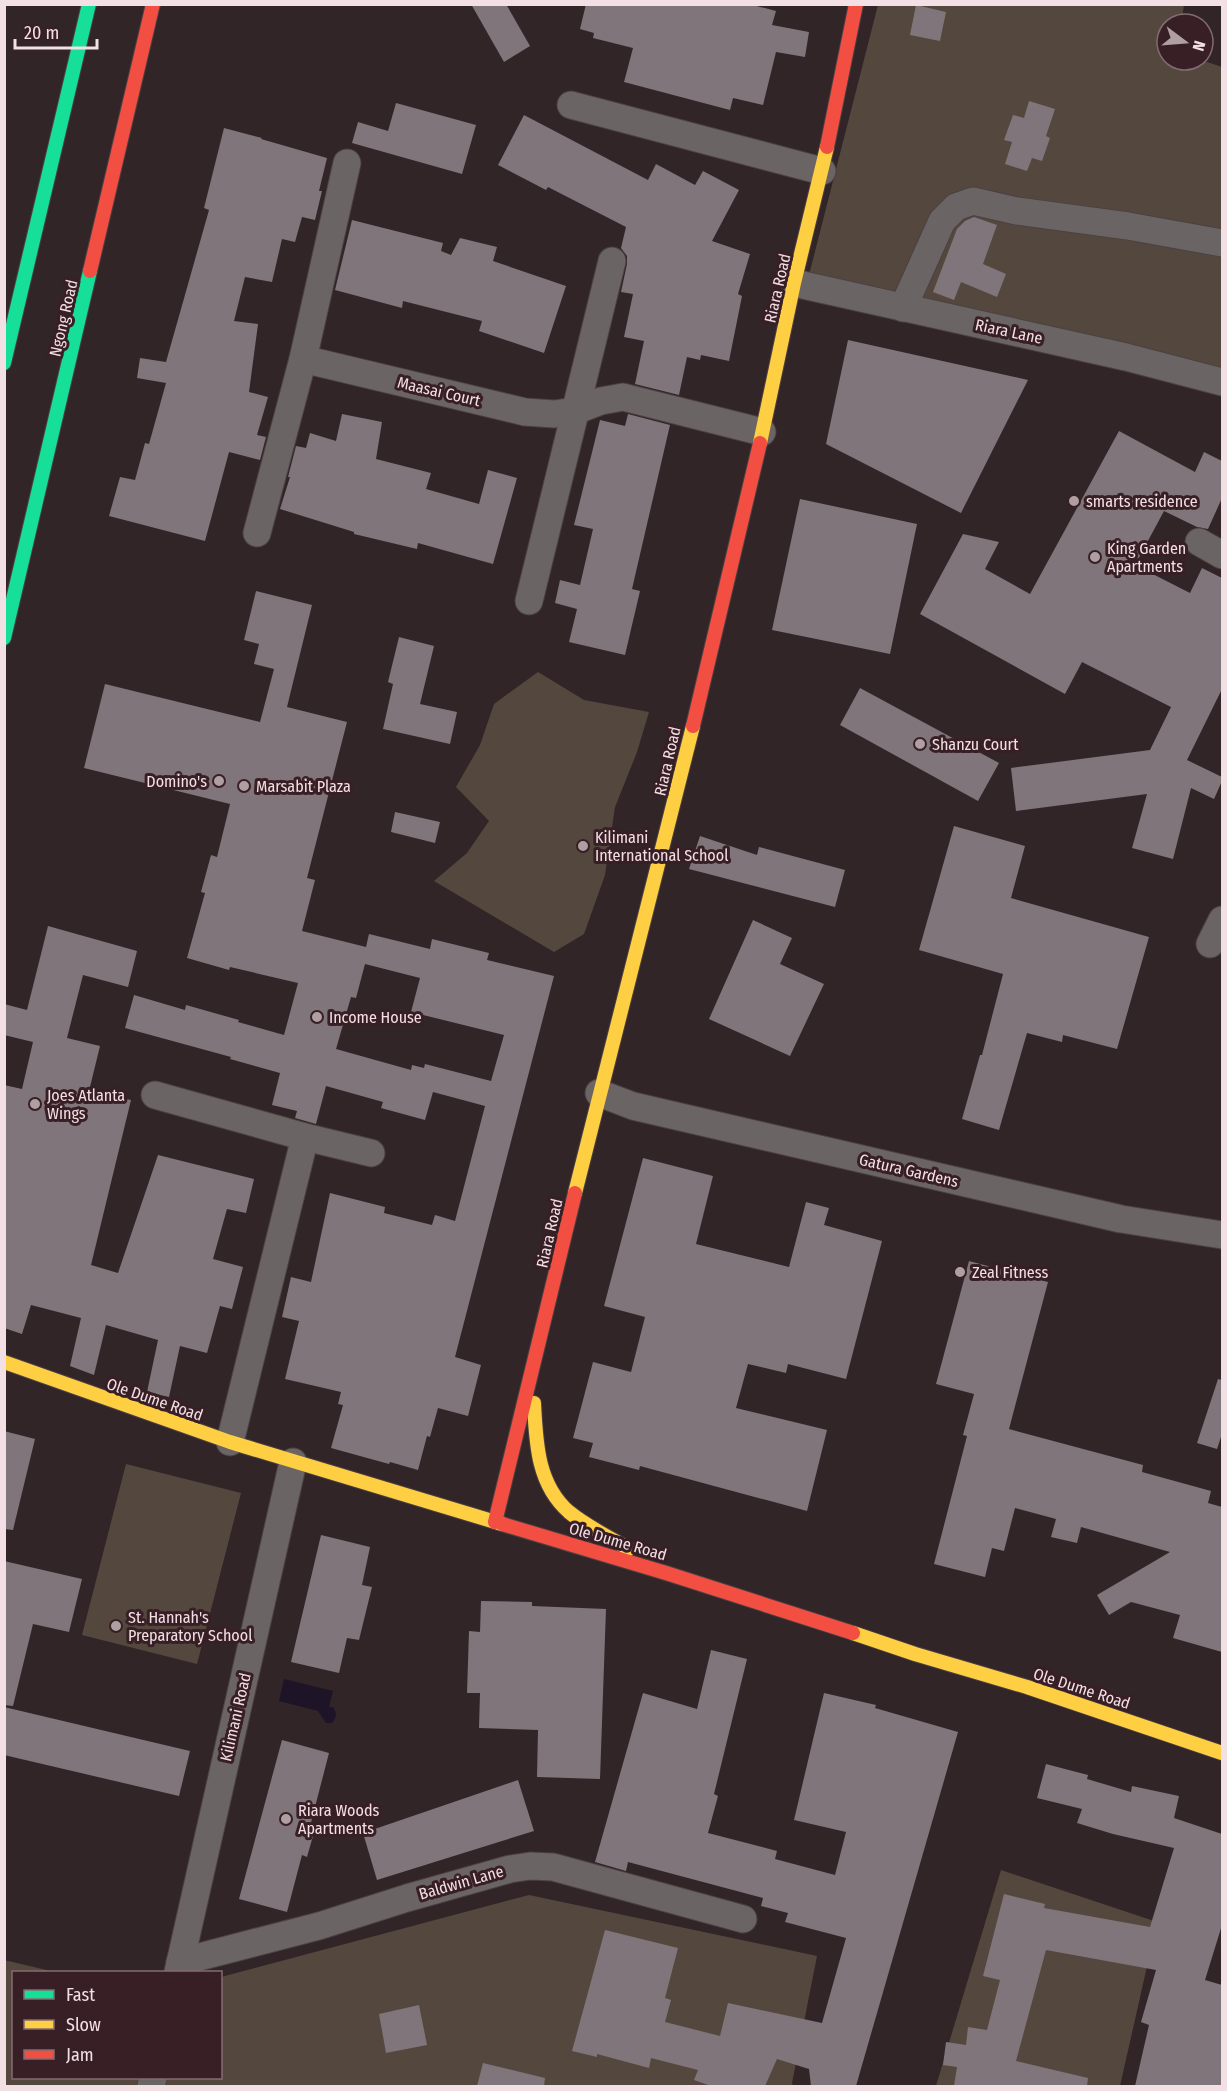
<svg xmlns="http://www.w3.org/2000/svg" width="1227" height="2091" viewBox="0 0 1227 2091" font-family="'Fira Sans Condensed',sans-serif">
	<rect width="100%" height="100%" fill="#322528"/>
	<g fill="#54483e">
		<path d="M878,5H1184L1181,24H1167V60H1201L1222,67V371L809,275Z"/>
		<path d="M538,672L584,700L649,712L637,752L615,807L605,875L584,934L554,952L434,881L467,853L489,821L456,787L480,745L494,704Z"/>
		<path d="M126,1464L241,1493L197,1664L82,1635Z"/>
		<path d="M1001,1870L1157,1922L1120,2086H936Z"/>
		<path d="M529,1895L817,1956L792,2083L793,2086H5L4,1960L55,1972H14V2078H220L221,1977Z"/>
	</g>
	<path fill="#1d1527" d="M284,1679L333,1691L329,1707H333C337,1713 337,1717 332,1723H326L318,1711L279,1701Z"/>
	<g fill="#80757a" fill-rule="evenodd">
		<path d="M471,4H506L530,46L504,62Z"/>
		<path d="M586,4H749L776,11L772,25L809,32L805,57L776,52L763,105L733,98L730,110L624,82L633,48L593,38L594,33L580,29Z"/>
		<path d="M916,5L946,12L940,41L910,35Z"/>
		<path d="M1029,101L1055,109L1046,136L1050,138L1042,161L1032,158L1027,171L1005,164L1012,142L1004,140L1013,115L1024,118Z"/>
		<path d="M396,103L476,125L462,174L352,143L358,122L388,131Z"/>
		<path d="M524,115L648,180L656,164L695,185L703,171L739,190L712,241L750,254L738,294L742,296L729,361L701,355L700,360L687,357L679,395L635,384L644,341L624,337L633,294L621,292L627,264V256L621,248L626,227L548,187L546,190L498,165Z"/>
		<path d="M224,128L262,138L261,139L327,158L319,191H322L315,220L302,217L295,242L282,239L272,282L245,277L234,321L258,324L249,392L268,397L257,435L266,437L260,460L229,452L205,541L109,516L120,477L135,480L145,443L149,444L166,383L137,378L140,358L166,362L209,210L204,208Z"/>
		<path d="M974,217L997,225L983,264L1006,274L997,297L961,282L954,300L933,292L957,229L965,221Z"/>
		<path d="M352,220L443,243L441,251L451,255L460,238L497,247L493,261L566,286L544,353L479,331L482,321L403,301L402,308L335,290Z"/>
		<path d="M848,340L1028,380L961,513L826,444Z"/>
		<path d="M342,414L382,422L376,459L431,473L426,489L479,504L488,470L517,478L493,564L418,543L417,549L354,534V532L280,509L290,477H288L296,446L306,448L310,433L336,441Z"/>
		<path d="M628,414L670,425L632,589L640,591L625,655L569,642L577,609L555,603L560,580L580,585L593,529L574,525L600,420L625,426Z"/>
		<path d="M1119,431L1195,472L1204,452L1222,461V498L1208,529L1197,527L1164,511L1135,565L1190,593L1202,568L1222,578V689L1187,760L1222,777V781L1214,799L1191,788L1173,859L1132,848L1147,794L1016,811L1011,768L1150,750L1171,707L1082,662L1065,694L920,614L963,534L999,542L985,569L1030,594Z"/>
		<path d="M800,499L917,524L890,654L772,630Z"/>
		<path d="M256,591L312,605L287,707L347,722L307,878L315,880L302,931L366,947L369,934L430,949L432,939L489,953L487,960L554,976L455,1357L481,1365L468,1416L438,1408L430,1437L427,1436L418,1470L390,1462L389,1464L331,1448L343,1405L338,1404L341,1392L285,1379L299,1321L282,1317L291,1277L311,1282L330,1193L385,1207L384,1213L432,1225L435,1215L455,1221L485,1106L433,1092L425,1120L381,1108L383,1102L326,1086L316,1124L295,1118L297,1111L272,1105L280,1073L230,1059L231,1057L125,1028L134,995L185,1010L186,1005L239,1020L238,1022L284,1035L298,983L230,967L229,970L187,958L205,893L201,892L211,855L217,857L230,804L84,768L105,684L260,722L274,669L254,664L259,644L244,640ZM365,964L420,978L411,1012L504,1035L491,1081L425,1064L424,1068L412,1065L411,1070L336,1049L351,997L356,998Z"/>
		<path d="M399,637L434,646L420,704L457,712L450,744L383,729L393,684L388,682Z"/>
		<path d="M860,688L999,763L978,801L840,725Z"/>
		<path d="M395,812L440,822L435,843L391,832Z"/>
		<path d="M954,826L1025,846L1011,898L1149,937L1117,1049L1063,1035L1062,1042L1027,1033L999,1130L962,1119L980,1055H982L1003,974L919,950Z"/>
		<path d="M700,836L757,855L759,847L845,870L835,907L689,869Z"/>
		<path d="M753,920L792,938L780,964L824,984L790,1056L709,1019Z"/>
		<path d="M48,926L137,951L128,987L83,975L67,1038L100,1046L89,1091L131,1100L91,1265L118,1273L158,1155L254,1179L246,1213L227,1209L213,1259L243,1267L232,1309L220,1306L207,1353L180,1346L169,1397L147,1392L158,1340L106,1325L94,1375L70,1366L81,1318L31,1305L22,1334L4,1328V1085L22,1089L33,1042L4,1035V1004L27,1010Z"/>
		<path d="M643,1158L713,1176L696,1244L789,1267L806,1202L829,1208L824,1225L882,1241L846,1379L788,1364L786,1373L748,1364L736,1408L827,1430L807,1511L640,1466L639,1470L589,1457L593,1443L573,1438L593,1362L631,1372L645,1317L604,1306Z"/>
		<path d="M969,1261L1048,1282L1009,1429L1143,1465L1142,1472L1211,1491L1208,1503L1222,1507V1652L1173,1638L1180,1615L1131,1602L1109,1615L1097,1595L1170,1552L1081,1527L1077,1543L1051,1537L1056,1519L1015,1508L1004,1551L992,1548L985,1577L934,1564L967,1436L963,1435L974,1394L936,1384Z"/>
		<path d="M1218,1379L1222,1380V1434L1217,1449L1197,1443Z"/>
		<path d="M4,1431L35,1439L13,1530L4,1529Z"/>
		<path d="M321,1535L370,1547L362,1585L372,1587L359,1640L347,1638L339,1673L291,1662Z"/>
		<path d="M4,1561L82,1579L69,1632L33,1624L13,1706L4,1705Z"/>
		<path d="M481,1601L532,1602V1606L606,1609L600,1779L537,1777L538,1730L479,1728L480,1693H467L469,1631L480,1632Z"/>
		<path d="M711,1650L747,1659L714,1794L718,1796L708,1833L777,1851L775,1859L835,1875L846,1832L794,1820L824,1693L876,1705L875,1708L958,1732L856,2086H811L809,2069L777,2059L765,2086H711L694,2080L698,2070L651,2058L649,2068L597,2054V2057L572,2051L605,1930L678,1948L665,1998L671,2000L665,2022L720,2036L728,2003L822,2023L846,1938L785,1922L788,1913L761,1906L763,1898L628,1862L626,1871L595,1862L643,1693L697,1709Z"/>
		<path d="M4,1707L190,1751L179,1796L4,1755Z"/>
		<path d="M282,1740L329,1753L308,1834L313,1836L307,1857L302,1855L287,1912L239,1899Z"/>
		<path d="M1046,1764L1088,1775L1087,1779L1131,1792L1132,1786L1179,1796L1174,1818L1222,1834V1925L1205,1980L1222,1985V2086H1135L1149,2025L1141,2022L1156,1970L1046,1950L1016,2061L1088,2078L1087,2086H954L957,2067L943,2065L946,2042L966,2045L968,2027L987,2030L1000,1980L983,1976L1004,1894L1045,1904L1044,1908L1150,1927L1174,1848L1113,1834L1077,1823L1082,1809L1037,1798Z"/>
		<path d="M518,1780L534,1831L377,1880L363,1833Z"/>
		<path d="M419,2005L427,2045L386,2053L379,2014Z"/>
		<path d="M483,2063L545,2078L544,2086H477Z"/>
	</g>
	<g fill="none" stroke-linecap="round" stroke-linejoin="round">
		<defs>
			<g id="street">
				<path d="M571,105L822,171"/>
				<path d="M794,283L1126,357L1222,382"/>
				<path d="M903,308L942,221L956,207L973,201L1017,211L1128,226L1222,243"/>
				<path d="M303,359L525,412L554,414L575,411L601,401L623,397L762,432"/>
				<path d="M257,533L303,359L347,163"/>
				<path d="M1199,542L1222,555"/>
				<path d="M529,601L612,261"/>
				<path d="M1210,944L1222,920"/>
				<path d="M599,1093L633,1106L1121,1219L1222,1235"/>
				<path d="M155,1095L305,1137L371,1153"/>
				<path d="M230,1442L305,1137"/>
				<path d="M180,1962L319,1926L407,1898L510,1869L530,1866L553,1867L743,1919"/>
				<path d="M178,1972L293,1462"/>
				<path d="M151,2086L153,2078"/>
			</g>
			<g id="fast">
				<path d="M4,363L89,4"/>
				<path d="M4,638L90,271"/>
			</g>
			<g id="slow">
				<path d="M760,443L794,283L827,147"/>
				<path d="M575,1193L693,726"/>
				<path d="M4,1362L230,1442L502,1524"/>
				<path d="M534,1403C536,1442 537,1484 569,1512C587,1527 609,1537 629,1549"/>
				<path d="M853,1633L915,1654L1027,1687L1222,1753"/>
			</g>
			<g id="jam">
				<path d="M827,147L856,4"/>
				<path d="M90,271L153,4"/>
				<path d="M693,726L760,443"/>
				<path d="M495,1522L575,1193"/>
				<path d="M502,1524L666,1573L853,1633"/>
			</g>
		</defs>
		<use href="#street" stroke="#4c4043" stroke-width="29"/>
		<use href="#fast" stroke="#4c4043" stroke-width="16"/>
		<use href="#slow" stroke="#4c4043" stroke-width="16"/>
		<use href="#jam" stroke="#4c4043" stroke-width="16"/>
		<use href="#street" stroke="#6a6464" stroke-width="27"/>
		<use href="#fast" stroke="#16e098" stroke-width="14"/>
		<use href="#slow" stroke="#ffcf43" stroke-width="14"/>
		<use href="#jam" stroke="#f24e42" stroke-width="14"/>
	</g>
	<g fill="#af9fa2" stroke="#381f25" stroke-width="2">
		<circle cx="1074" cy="501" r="6"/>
		<circle cx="1095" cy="557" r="6"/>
		<circle cx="920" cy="744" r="6"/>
		<circle cx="219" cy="781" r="6"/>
		<circle cx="244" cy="786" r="6"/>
		<circle cx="583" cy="846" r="6"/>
		<circle cx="317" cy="1017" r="6"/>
		<circle cx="35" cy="1104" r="6"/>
		<circle cx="960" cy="1272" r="6"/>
		<circle cx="116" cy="1626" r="6"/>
		<circle cx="286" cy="1819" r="6"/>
	</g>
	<g text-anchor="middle" stroke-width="6" stroke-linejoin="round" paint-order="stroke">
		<g font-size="16" fill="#f2e0e4" stroke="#381f25">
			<text transform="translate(777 288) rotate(-77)" y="6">Riara Road</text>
			<text transform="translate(63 318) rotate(-77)" y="6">Ngong Road</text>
			<text transform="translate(1009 331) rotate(12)" y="6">Riara Lane</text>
			<text transform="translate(439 391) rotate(13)" y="6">Maasai Court</text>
			<text transform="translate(667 761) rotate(-77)" y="6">Riara Road</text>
			<text transform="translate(909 1170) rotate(13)" y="6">Gatura Gardens</text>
			<text transform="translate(549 1233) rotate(-77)" y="6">Riara Road</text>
			<text transform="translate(155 1399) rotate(19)" y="6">Ole Dume Road</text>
			<text transform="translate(618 1541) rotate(16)" y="6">Ole Dume Road</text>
			<text transform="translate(1082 1688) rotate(18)" y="6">Ole Dume Road</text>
			<text transform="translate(235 1717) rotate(-77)" y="6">Kilimani Road</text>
			<text transform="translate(461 1882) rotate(-16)" y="6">Baldwin Lane</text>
		</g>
		<g font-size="16" fill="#f2e0e4" stroke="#381f25" text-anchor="start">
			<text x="1086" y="507">smarts residence</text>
			<text x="1107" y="554">King Garden<tspan x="1107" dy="18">Apartments</tspan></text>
			<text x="932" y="750">Shanzu Court</text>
			<text x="207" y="787" text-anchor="end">Domino's</text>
			<text x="256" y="792">Marsabit Plaza</text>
			<text x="595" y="843">Kilimani<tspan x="595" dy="18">International School</tspan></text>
			<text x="329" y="1023">Income House</text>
			<text x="47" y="1101">Joes Atlanta<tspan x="47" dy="18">Wings</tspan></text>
			<text x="972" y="1278">Zeal Fitness</text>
			<text x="128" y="1623">St. Hannah's<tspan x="128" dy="18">Preparatory School</tspan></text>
			<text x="298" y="1816">Riara Woods<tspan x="298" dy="18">Apartments</tspan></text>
		</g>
	</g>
	<rect width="1227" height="2091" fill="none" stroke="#f2e0e4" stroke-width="12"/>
	<rect x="12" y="1971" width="210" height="108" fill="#381f25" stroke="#826c71" stroke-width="1.5"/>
	<rect x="24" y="1990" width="30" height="9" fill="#16e098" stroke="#826c71" stroke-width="1.5"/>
	<text x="66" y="2001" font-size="18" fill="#f2e0e4">Fast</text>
	<rect x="24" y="2020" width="30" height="9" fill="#ffcf43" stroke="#826c71" stroke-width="1.5"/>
	<text x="66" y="2031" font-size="18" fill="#f2e0e4">Slow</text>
	<rect x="24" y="2050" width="30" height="9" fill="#f24e42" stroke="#826c71" stroke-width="1.5"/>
	<text x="66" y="2061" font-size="18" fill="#f2e0e4">Jam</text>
	<g transform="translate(1185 42) rotate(106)"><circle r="28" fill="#381f25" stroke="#826c71" stroke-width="1.5"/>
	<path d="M0-4.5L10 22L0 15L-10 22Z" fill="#af9fa2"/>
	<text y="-9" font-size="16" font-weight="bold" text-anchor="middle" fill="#f2e0e4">N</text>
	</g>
	<path d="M15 39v9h82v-9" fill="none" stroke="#f2e0e4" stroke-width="3"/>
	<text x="24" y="39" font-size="18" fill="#f2e0e4" stroke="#381f25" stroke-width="4.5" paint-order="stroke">20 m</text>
</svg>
